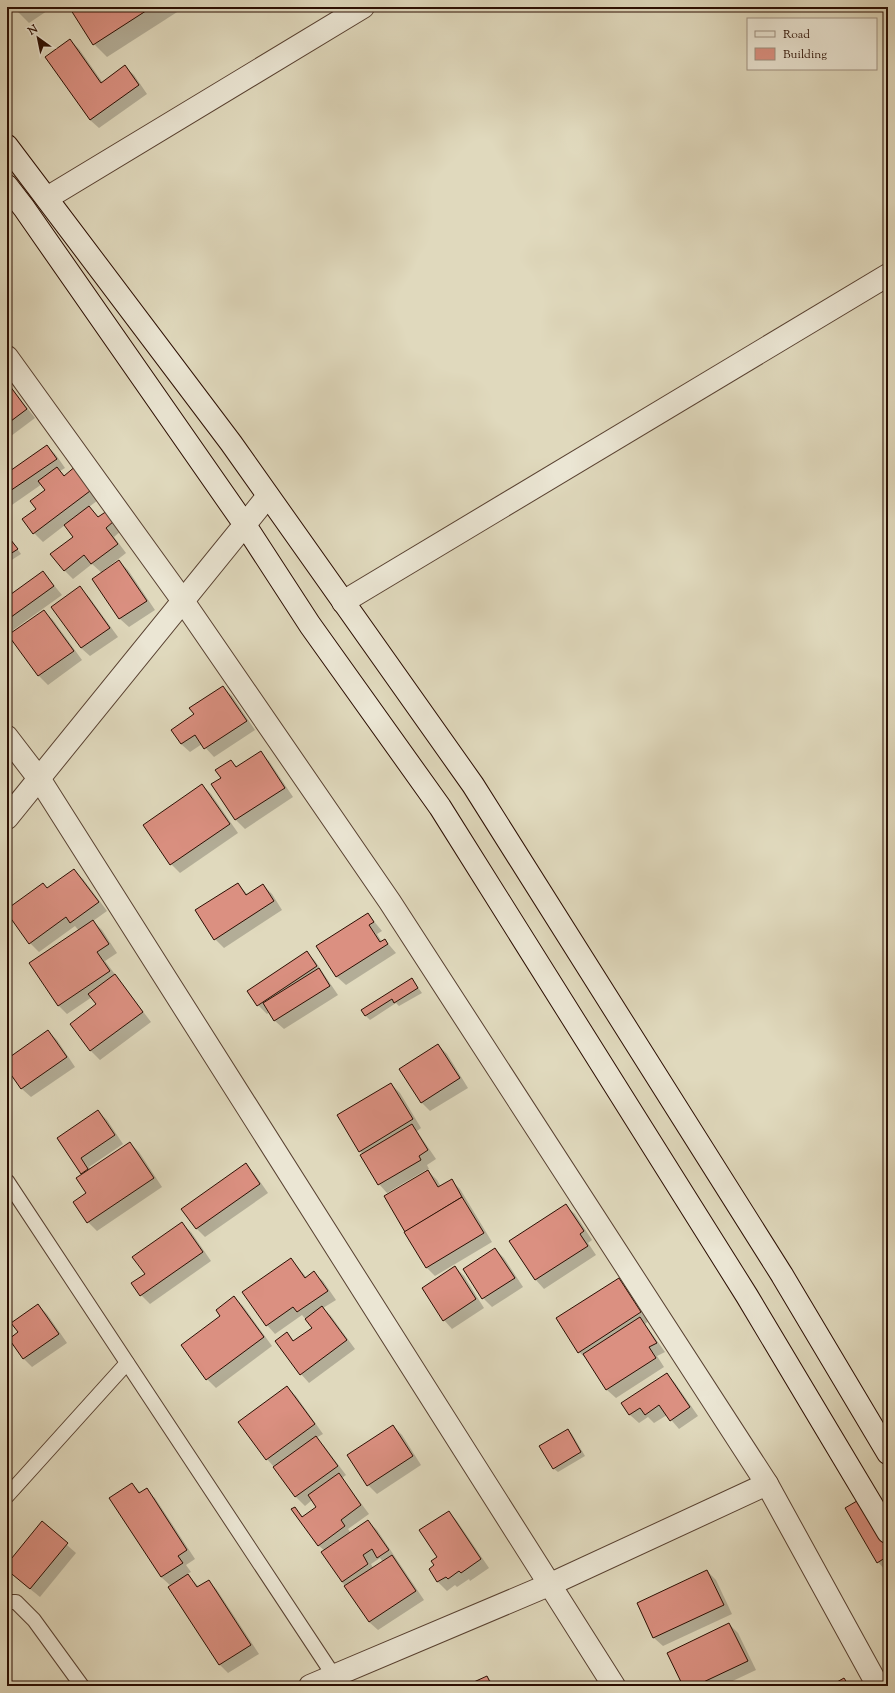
<svg xmlns="http://www.w3.org/2000/svg" width="895" height="1693" viewBox="0 0 895 1693" font-family="'Sorts Mill Goudy',serif">
	<rect width="100%" height="100%" fill="#e0d9bd"/>
	<filter id="stains"><feTurbulence type="fractalNoise" baseFrequency=".005" numOctaves="4"/><feColorMatrix values="0 0 0 0 .2 0 0 0 0 .09 0 0 0 0 .02 0 0 0 .5 -.17"/></filter>
	<radialGradient id="worn" r=".72"><stop offset=".6" stop-color="#630" stop-opacity="0"/><stop offset="1" stop-color="#630" stop-opacity=".3"/></radialGradient>
	<g fill="#0003" fill-rule="evenodd">
		<path d="M13,7H53L29,23Z"/>
		<path d="M70,7H185L107,57L94,44Z"/>
		<path d="M70,40L79,49L103,83L125,67L134,75L147,94L99,128L90,120Z"/>
		<path d="M7,383L14,391L35,418L7,439Z"/>
		<path d="M47,446L56,455L65,468L60,471L65,476L102,497L89,507L99,518L107,512L122,530L114,537L126,553L103,571L104,572L119,561L128,570L155,610L129,627L120,619L93,579L102,573L92,564L73,579L64,570L74,537L65,525L43,542L34,533L37,509L46,490L42,484L9,507L7,505V474Z"/>
		<path d="M8,536L21,554L7,563V537Z"/>
		<path d="M43,572L62,595L9,633L10,635L44,611L53,620L82,660L48,685L39,676L9,634H7V598Z"/>
		<path d="M80,588L89,597L118,637L90,656L81,648Z"/>
		<path d="M223,687L232,696L255,730L214,757L202,744L190,752L181,744L195,715Z"/>
		<path d="M260,753L269,761L293,797L245,829L236,820L212,784L222,778L231,761L237,767Z"/>
		<path d="M202,785L211,794L238,833L180,873L171,864Z"/>
		<path d="M74,870L83,879L107,911L93,921L102,930L117,953L105,961L151,1022L100,1060L91,1051L71,1024L98,1004L92,997L67,1014L58,1005L79,931L75,926L39,952L30,943L7,912V910L47,889Z"/>
		<path d="M238,884L248,895L263,885L272,894L282,910L224,948L215,939Z"/>
		<path d="M368,914L382,931L377,934L382,942L385,940L396,953L346,985L337,977L318,946Z"/>
		<path d="M307,952L315,961L338,995L284,1029L275,1021L270,1012L267,1014L258,1005Z"/>
		<path d="M412,979L422,993L399,1006L396,1003L370,1020L366,1016Z"/>
		<path d="M48,1031L57,1040L75,1067L31,1097L22,1089L7,1067V1060Z"/>
		<path d="M438,1045L447,1054L468,1088L430,1111L422,1103L401,1070Z"/>
		<path d="M391,1084L400,1093L421,1128L417,1131L436,1159L427,1165L429,1169L427,1170L437,1180L441,1187L451,1180L460,1189L492,1242L435,1276L426,1267V1170L387,1193L379,1184L363,1155L360,1151Z"/>
		<path d="M98,1111L107,1120L123,1144L89,1167L91,1170L130,1143L139,1152L162,1187L97,1231L88,1222L75,1202L88,1193L83,1175L58,1139Z"/>
		<path d="M245,1165L254,1173L268,1193L205,1237L197,1229L183,1209Z"/>
		<path d="M566,1206L575,1214L592,1240L588,1243L596,1255L544,1289L536,1280L511,1242Z"/>
		<path d="M182,1224L191,1232L211,1261L150,1304L141,1295L146,1274Z"/>
		<path d="M495,1249L504,1258L523,1287L492,1307L483,1298L464,1269Z"/>
		<path d="M291,1259L307,1278L314,1273L323,1281L336,1300L323,1308L331,1316L355,1349L309,1383L301,1374L287,1333L295,1342L313,1328L302,1315L275,1334L267,1325Z"/>
		<path d="M455,1267L464,1276L484,1308L452,1329L444,1320Z"/>
		<path d="M619,1279L628,1288L649,1321L645,1324L665,1352L657,1356L664,1367L616,1398L607,1390L589,1361L579,1352Z"/>
		<path d="M234,1297L243,1306L272,1346L216,1388L207,1379L222,1317Z"/>
		<path d="M38,1305L47,1314L67,1343L32,1367L24,1359L10,1339L19,1333Z"/>
		<path d="M667,1374L675,1383L698,1416L679,1429L667,1415L654,1423L648,1417L639,1423L630,1415L622,1403Z"/>
		<path d="M287,1387L296,1396L323,1434L316,1438L324,1446L346,1475L342,1478L369,1514L348,1529L351,1533L368,1521L377,1530L424,1600L378,1630L369,1622L322,1552L325,1551L318,1545L295,1508L303,1517L317,1507L312,1500L305,1506L296,1497L274,1467L267,1459ZM380,1558L383,1562L373,1568L371,1564Z"/>
		<path d="M393,1426L402,1435L421,1465L377,1494L368,1485Z"/>
		<path d="M568,1430L572,1434L585,1456L558,1472L553,1468Z"/>
		<path d="M132,1484L141,1493L146,1490L155,1498L195,1559L186,1565L191,1572L187,1574L199,1587L209,1581L217,1590L259,1654L228,1673L220,1665L171,1586L161,1577Z"/>
		<path d="M449,1512L457,1521L489,1568L470,1581L469,1579L457,1587L455,1585L447,1591L438,1582L430,1569L435,1565L439,1557Z"/>
		<path d="M42,1523L76,1553L40,1597L14,1576L7,1569V1565Z"/>
		<path d="M888,1538V1570L886,1571L878,1562Z"/>
		<path d="M707,1571L716,1580L732,1614L663,1646L654,1638L638,1604Z"/>
		<path d="M729,1624L738,1633L756,1670L722,1686H684Z"/>
		<path d="M487,1677L496,1686H467Z"/>
	</g>
	<g fill="#db9081" stroke="#2b0e02">
		<path d="M69,7H152L93,45Z"/>
		<path d="M70,39L101,83L125,65L139,85L90,120L45,57Z"/>
		<path d="M7,382L27,409L7,424Z"/>
		<path d="M47,445L57,459L7,493V473Z"/>
		<path d="M77,465L94,488L33,534L22,519L36,509L30,501L45,490L38,481L57,467L64,476Z"/>
		<path d="M89,506L98,517L107,511L114,521L106,528L118,544L91,564L84,555L64,571L50,554L73,537L64,525Z"/>
		<path d="M7,535L18,549L7,556Z"/>
		<path d="M119,560L147,601L119,619L92,579Z"/>
		<path d="M43,571L54,586L7,620V597Z"/>
		<path d="M80,586L110,628L81,648L51,607Z"/>
		<path d="M44,610L74,651L38,676L8,635Z"/>
		<path d="M223,686L247,721L204,749L195,735L181,744L171,730L194,714L189,708Z"/>
		<path d="M261,751L285,788L235,820L211,784L221,778L215,770L231,760L236,767Z"/>
		<path d="M202,784L230,824L170,865L143,825Z"/>
		<path d="M74,869L99,902L70,923L66,917L29,944L7,913V909L43,883L47,888Z"/>
		<path d="M238,883L246,895L263,884L274,901L214,940L195,910Z"/>
		<path d="M368,913L374,922L369,925L380,942L385,939L388,944L336,977L316,946Z"/>
		<path d="M93,920L109,944L97,952L110,971L58,1006L29,963Z"/>
		<path d="M307,951L317,966L257,1006L247,991Z"/>
		<path d="M319,968L330,986L274,1021L263,1003Z"/>
		<path d="M115,974L143,1012L90,1051L70,1024L96,1004L88,994Z"/>
		<path d="M412,978L418,988L394,1003L392,999L365,1016L361,1010Z"/>
		<path d="M48,1030L67,1057L21,1089L7,1069V1059Z"/>
		<path d="M438,1044L460,1078L421,1103L399,1069Z"/>
		<path d="M391,1083L413,1119L359,1152L337,1115Z"/>
		<path d="M98,1110L115,1135L81,1158L88,1169L81,1174L57,1138Z"/>
		<path d="M412,1124L428,1150L419,1156L421,1160L378,1185L360,1155Z"/>
		<path d="M130,1142L154,1178L87,1223L73,1202L86,1193L76,1178Z"/>
		<path d="M246,1163L260,1184L196,1229L181,1209Z"/>
		<path d="M428,1170L438,1187L452,1179L462,1197L405,1232L384,1196Z"/>
		<path d="M462,1197L484,1233L426,1268L404,1232Z"/>
		<path d="M566,1204L584,1231L580,1234L588,1246L535,1280L509,1241Z"/>
		<path d="M182,1222L203,1252L140,1296L131,1283L145,1274L132,1257Z"/>
		<path d="M495,1248L515,1278L482,1299L463,1269Z"/>
		<path d="M291,1258L305,1278L314,1271L328,1291L297,1312L293,1307L266,1326L242,1292Z"/>
		<path d="M455,1266L476,1299L443,1321L422,1288Z"/>
		<path d="M619,1278L641,1312L578,1353L556,1318Z"/>
		<path d="M234,1296L264,1337L206,1380L181,1345L220,1316L216,1310Z"/>
		<path d="M38,1304L59,1334L23,1359L9,1339L18,1332L11,1323Z"/>
		<path d="M322,1306L347,1340L300,1375L275,1341L287,1332L293,1341L312,1328L305,1319Z"/>
		<path d="M640,1317L657,1343L649,1347L656,1358L606,1390L583,1354Z"/>
		<path d="M667,1373L690,1407L670,1421L659,1405L645,1415L640,1408L629,1415L621,1403Z"/>
		<path d="M287,1386L315,1424L266,1460L238,1422Z"/>
		<path d="M393,1425L413,1456L367,1486L347,1455Z"/>
		<path d="M568,1429L581,1452L553,1469L539,1446Z"/>
		<path d="M316,1436L338,1466L295,1497L273,1467Z"/>
		<path d="M339,1473L361,1505L341,1520L345,1526L318,1546L291,1509L295,1507L302,1517L316,1507L308,1495Z"/>
		<path d="M132,1483L139,1493L147,1488L187,1550L178,1556L183,1563L161,1577L109,1498Z"/>
		<path d="M862,1498L888,1543V1556L877,1563L845,1508Z"/>
		<path d="M449,1511L481,1559L461,1573L459,1571L448,1579L446,1577L437,1582L429,1569L434,1565L431,1561L437,1557L419,1530Z"/>
		<path d="M368,1520L389,1550L377,1558L372,1549L363,1555L368,1564L342,1582L321,1552Z"/>
		<path d="M42,1521L68,1543L30,1589L7,1570V1564Z"/>
		<path d="M392,1555L416,1591L369,1622L344,1586Z"/>
		<path d="M707,1570L724,1605L653,1638L637,1603Z"/>
		<path d="M188,1574L197,1587L209,1580L251,1645L219,1665L168,1587Z"/>
		<path d="M729,1623L748,1661L695,1686H683L667,1653Z"/>
		<path d="M487,1676L492,1686H465Z"/>
		<path d="M844,1678L849,1686H830Z"/>
	</g>
	<g fill="none" stroke-linecap="round" stroke-linejoin="round">
		<defs>
			<g id="lane">
				<path d="M7,1181L334,1676"/>
				<path d="M7,1496L127,1363"/>
				<path d="M7,1602H16L34,1620L82,1686"/>
			</g>
			<g id="street">
				<path d="M47,198L363,7"/>
				<path d="M7,357L183,601L390,902L767,1484L878,1686"/>
				<path d="M343,602L888,275"/>
				<path d="M7,737L40,780L614,1686"/>
				<path d="M7,818L268,496"/>
				<path d="M310,1686L551,1584L767,1484"/>
			</g>
			<g id="secondary">
				<path d="M7,146L231,443L473,785L782,1275L888,1453"/>
				<path d="M7,186L24,208L245,525L310,625L440,807L747,1296L888,1532"/>
			</g>
		</defs>
		<use href="#lane" stroke="#584131" stroke-width="16"/>
		<use href="#street" stroke="#584131" stroke-width="24"/>
		<use href="#secondary" stroke="#2b0e02" stroke-width="24"/>
		<use href="#lane" stroke="#ebe6d4" stroke-width="14"/>
		<use href="#street" stroke="#ebe6d4" stroke-width="22"/>
		<use href="#secondary" stroke="#ebe6d4" stroke-width="22"/>
	</g>
	<rect width="895" height="1693" fill="none" stroke="#e0d9bd" stroke-width="24"/>
	<rect x="8" y="8" width="879" height="1677" fill="none" stroke="#2b0e02" stroke-width="2"/>
	<rect x="12" y="12" width="871" height="1669" fill="none" stroke="#2b0e02"/>
	<rect x="747" y="18" width="130" height="52" fill="#ebe6d4" stroke="#9e9080"/>
	<rect x="755" y="31" width="20" height="6" fill="#ebe6d4" stroke="#9e9080"/>
	<text x="783" y="38" font-size="12" fill="#2b0e02">Road</text>
	<rect x="755" y="48" width="20" height="12" fill="#db9081" stroke="#9e9080"/>
	<text x="783" y="58" font-size="12" fill="#2b0e02">Building</text>
	<g transform="translate(38 38) rotate(327)" stroke="#ebe6d4" stroke-width="3" paint-order="stroke">
	<path d="M0-3L7 15L0 10L-7 15Z" fill="#2b0e02"/>
	<text y="-6" font-size="11" font-weight="bold" text-anchor="middle" fill="#2b0e02">N</text>
	</g>
	<rect width="100%" height="100%" filter="url(#stains)"/>
	<rect width="100%" height="100%" fill="url(#worn)"/>
</svg>
